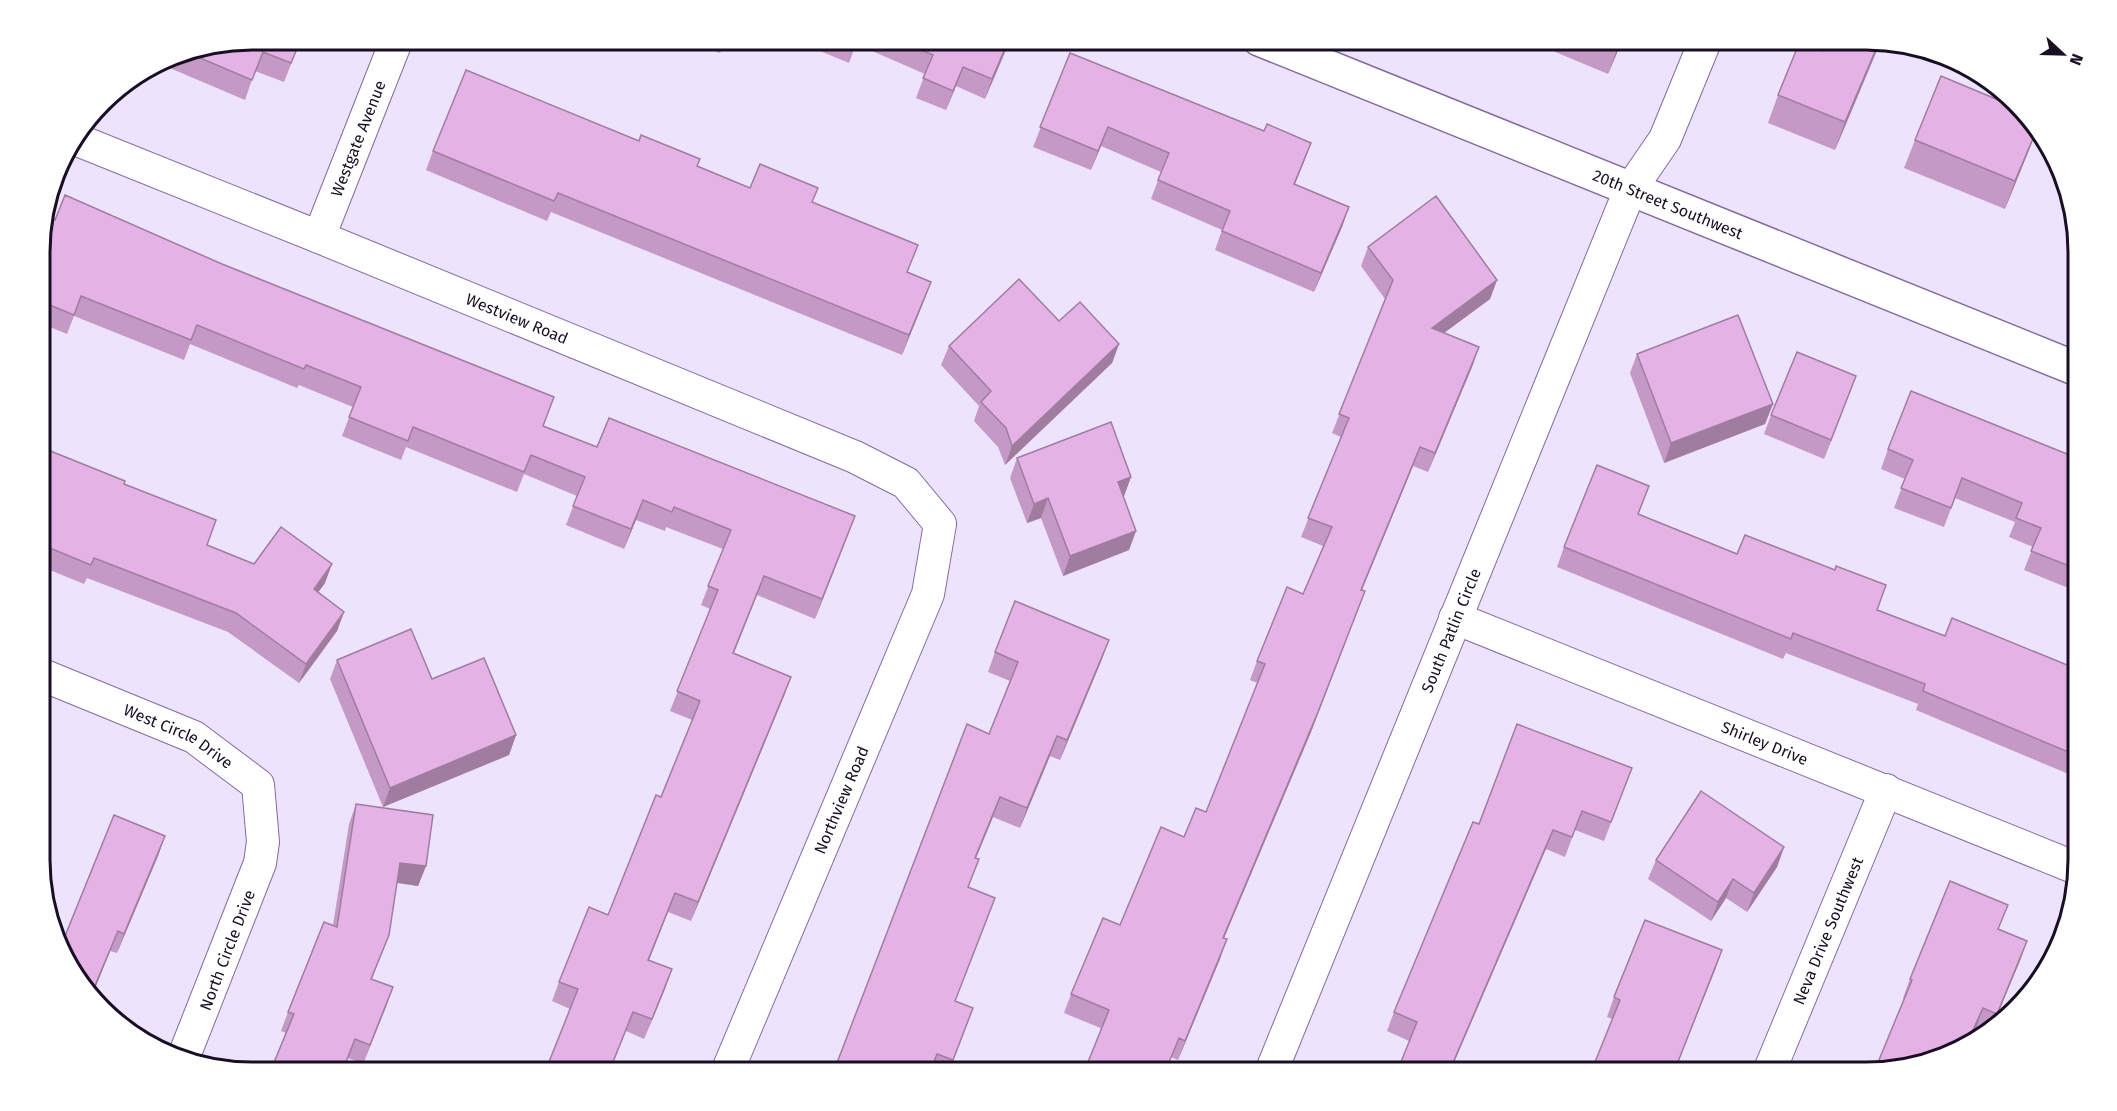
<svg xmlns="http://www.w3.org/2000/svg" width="2117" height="1111" viewBox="0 0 2117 1111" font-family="'Fira Sans',sans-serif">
	<rect width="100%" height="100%" fill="#eee3fc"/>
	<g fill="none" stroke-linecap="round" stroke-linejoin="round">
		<defs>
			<g id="minor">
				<path id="s1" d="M75,139L319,237L855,457L906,483L940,524L928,594L727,1072"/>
				<path id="s2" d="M319,237L397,39"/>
				<path id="s3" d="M1455,618L2076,868"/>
				<path id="s4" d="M40,674L194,737L258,785L263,842L260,863L184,1056"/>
				<path id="s5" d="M1271,1072L1630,190L1665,139L1706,39"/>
				<path id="s6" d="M1769,1072L1886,790"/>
			</g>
			<g id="tertiary">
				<path id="s7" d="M1259,39L2077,369"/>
			</g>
		</defs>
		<use href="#minor" stroke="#856aa2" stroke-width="34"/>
		<use href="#tertiary" stroke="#856aa2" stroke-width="36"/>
		<use href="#minor" stroke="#fff" stroke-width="32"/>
		<use href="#tertiary" stroke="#fff" stroke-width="33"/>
	</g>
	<g fill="#c499c5">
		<path d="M252,39H301L284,82L255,71L245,100L158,63L171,55Z"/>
		<path d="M683,39H725L720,53Z"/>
		<path d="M802,39H1010L985,99L956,86L946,110L916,98L925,74L856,44L849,63L801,43Z"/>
		<path d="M1550,39H1623L1608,74L1546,48Z"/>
		<path d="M1865,39L1880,43L1835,150L1768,123L1778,95L1822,51Z"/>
		<path d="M1070,53L1264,131L1311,143L1295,184L1349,207L1342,227L1314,292L1215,250L1222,230L1151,199L1161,172L1101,146L1091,170L1033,147Z"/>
		<path d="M1915,140L2031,145L2005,209L1904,168Z"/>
		<path d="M433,151L697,166L750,188L813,202L907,272L931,282L902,355L551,212L547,221L426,170Z"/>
		<path d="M39,238L543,426L597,447L855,516L815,619L757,595L734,653L791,677L784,696L691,921L668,912L649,960L665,989L644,1039L626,1031L609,1072H545L570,1009L552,1001L559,982L608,915L661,797L692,720L670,711L710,609L701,605L723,549L666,527L665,531L636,520L624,549L566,525L577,496L524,474L517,492L406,447L401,460L342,436L353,407L299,385L297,388L190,344L184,360L74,316L67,334L40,323Z"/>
		<path d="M1368,247L1497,280L1490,299L1444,333L1479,347L1472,367L1428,472L1413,466L1362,590L1365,591L1311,732L1224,938L1220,959L1178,1060L1064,1013L1071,994L1184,837L1206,812L1258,683L1250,680L1257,661L1303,594L1323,546L1301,537L1341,437L1332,433L1385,299L1361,266Z"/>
		<path d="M1059,321L1119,344L1112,363L1005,465L998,447L974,421L979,406L941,365L949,346Z"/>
		<path d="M1637,354L1773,404L1765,424L1664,463L1630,373Z"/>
		<path d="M1856,376L1824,459L1764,434L1771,415Z"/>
		<path d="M1888,449L2077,458V578L2073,590L2024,570L2033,547L2009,537L2015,522L1955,498L1944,527L1894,508L1905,479L1881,469Z"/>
		<path d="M40,455L124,484L207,545L254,564L325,583L318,592L344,612L337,631L299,683L228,632L87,578L84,584L40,566Z"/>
		<path d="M1017,458L1131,477L1124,496L1123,497L1136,531L1129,550L1063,576L1041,518L1027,523L1010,478Z"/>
		<path d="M1638,514L1945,636L2077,669L2078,778L1916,710L1918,704L1786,653L1783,659L1557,567L1564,547Z"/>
		<path d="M995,652L1102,659L1060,760L1050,756L1020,828L993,817L976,858L968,887L988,917L955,1001L973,1008L949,1072H828L835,1068L989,734L1010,681L988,672Z"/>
		<path d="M337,660L432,679L516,735L509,755L383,807L330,679Z"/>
		<path d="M1632,768L1604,841L1575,830L1565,857L1546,849L1409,1041L1387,1031L1394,1012L1479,824Z"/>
		<path d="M356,804L426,866L418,886L397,883L389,935L372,979L393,987L363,1064L348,1058L343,1072H270L286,1033L281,1031L288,1012L333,925L349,824Z"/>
		<path d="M165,836L158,856L117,953L110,951L92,996L83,988Z"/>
		<path d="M1784,847L1777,867L1747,912L1726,898L1711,921L1648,879L1656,860Z"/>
		<path d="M1999,929L2027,941L1994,1024L1987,1032L1903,998L1910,979Z"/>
		<path d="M1715,970L1612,1019L1607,1017L1614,997Z"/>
	</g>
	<g fill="#a07da0">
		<path d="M1009,39L1006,50L985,99L992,79Z"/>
		<path d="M1621,39H1623L1608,74L1617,49Z"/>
		<path d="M1879,42L1880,43L1835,150L1845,122Z"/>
		<path d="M963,67L956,86L946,110L953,91Z"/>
		<path d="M1108,127L1101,146L1091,170L1098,151Z"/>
		<path d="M2037,129L2031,145L2005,209L2015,181Z"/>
		<path d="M1311,143L1304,162L1287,203L1294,184Z"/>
		<path d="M1349,207L1342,227L1314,292L1321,273Z"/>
		<path d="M1497,280L1490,299L1425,347L1432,328Z"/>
		<path d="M931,282L924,301L902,355L909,335Z"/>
		<path d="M1119,344L1112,363L1005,465L1012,446Z"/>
		<path d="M1479,347L1472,367L1428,472L1435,453Z"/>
		<path d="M1856,376L1849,395L1824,459L1831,440Z"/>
		<path d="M1773,404L1765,424L1664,463L1671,443Z"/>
		<path d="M1420,447L1413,466L1354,609L1361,590Z"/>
		<path d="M1131,477L1124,496L1110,502L1118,482Z"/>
		<path d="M1048,498L1041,518L1027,523L1034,504Z"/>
		<path d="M643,500L636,520L624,549L631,529Z"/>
		<path d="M855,516L848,535L815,619L822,599Z"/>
		<path d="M1136,531L1129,550L1063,576L1070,556Z"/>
		<path d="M332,564L325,583L306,609L314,589Z"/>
		<path d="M764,576L757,595L726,672L733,653Z"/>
		<path d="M1365,591L1311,732L1216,957L1223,938Z"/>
		<path d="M344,612L337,631L299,683L306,664Z"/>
		<path d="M1109,640L1102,659L1060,760L1067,740Z"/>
		<path d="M791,677L784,696L691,921L698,902Z"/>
		<path d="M516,735L509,755L383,807L390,788Z"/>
		<path d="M1057,736L1050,756L1020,828L1027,808Z"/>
		<path d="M1000,797L993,817L968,877L975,858Z"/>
		<path d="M1553,830L1546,849L1450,1072H1449Z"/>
		<path d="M165,836L158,856L117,953L124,934Z"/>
		<path d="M1784,847L1777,867L1747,912L1754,893Z"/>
		<path d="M400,863L426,866L418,886L393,882Z"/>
		<path d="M1733,879L1726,898L1711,921L1718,902Z"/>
		<path d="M675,893L668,912L641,980L648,960Z"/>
		<path d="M118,931L92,996L91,995Z"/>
		<path d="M1227,939L1220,959L1178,1060L1185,1041Z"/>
		<path d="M2027,941L2020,961L1993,1025L1997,1014Z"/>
		<path d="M1722,950L1715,970L1674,1072Z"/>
		<path d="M672,969L665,989L644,1039Z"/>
		<path d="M393,987L386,1007L363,1064L370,1045Z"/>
		<path d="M1983,1008L1976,1028L1970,1041H1968Z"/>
	</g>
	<g fill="#e4b2e5" stroke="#a07da0" stroke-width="1.5">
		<path d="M252,39H301L291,63L263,52L252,80L186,52Z"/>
		<path d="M845,39H857L856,43Z"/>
		<path d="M896,39H1009L992,79L963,67L953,91L923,78L933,55Z"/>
		<path d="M1594,39H1621L1617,49Z"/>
		<path d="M1827,39H1865L1879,42L1845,122L1778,95L1800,41L1822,51Z"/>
		<path d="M1070,53L1264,131L1267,124L1311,143L1294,184L1349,207L1321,273L1222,231L1230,211L1158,180L1169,153L1108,127L1098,151L1040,127Z"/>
		<path d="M466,70L639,141L641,135L700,159L697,166L750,188L760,164L818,188L812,202L918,245L907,272L931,282L909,335L558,193L554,201L433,151Z"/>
		<path d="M1941,76L2008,104L2037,129L2015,181L1915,140Z"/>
		<path d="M65,195L222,264L554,397L543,426L597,447L609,418L855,516L822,599L764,576L733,653L791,677L698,902L675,893L648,960L672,969L652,1019L633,1012L609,1072H545L578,989L559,982L589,907L608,915L656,795L661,797L700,701L677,691L718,590L708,586L731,530L674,507L672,512L643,500L631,529L573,506L585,477L531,455L524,472L413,427L408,441L349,417L361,387L306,365L304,369L197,325L191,340L81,296L74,315L40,301L39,238L45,216L55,220Z"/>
		<path d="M1436,196L1497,280L1432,328L1479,347L1435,453L1420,447L1361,590L1365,591L1318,712L1223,938L1227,939L1185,1041L1179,1038L1165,1072H1084L1109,1010L1071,994L1103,918L1120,925L1161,827L1184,837L1196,808L1206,812L1265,664L1257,661L1287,587L1303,594L1332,527L1308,518L1349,418L1339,414L1393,280L1368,247Z"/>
		<path d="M1019,279L1059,321L1080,302L1119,344L1012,446L1006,428L981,402L991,391L949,346Z"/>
		<path d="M1738,315L1773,404L1671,443L1637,354Z"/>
		<path d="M1797,352L1856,376L1831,440L1771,415Z"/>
		<path d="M1911,391L2077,458V569L2031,551L2041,528L2016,518L2022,503L1962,478L1951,508L1901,488L1913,460L1888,449Z"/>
		<path d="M1111,422L1131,477L1118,482L1136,531L1070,556L1048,498L1034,504L1017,458Z"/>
		<path d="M43,448L125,481L124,484L216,520L207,545L254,564L281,527L332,564L314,589L344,612L306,664L236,613L94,558L91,565L40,544V455Z"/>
		<path d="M1597,465L1649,486L1638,514L1737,554L1745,535L1835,570L1836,566L1886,585L1877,610L1945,636L1952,618L2077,669L2078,756L1923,691L1925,684L1793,633L1791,639L1564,547Z"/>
		<path d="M1015,601L1109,640L1067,740L1057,736L1027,808L1000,797L975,858L979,859L968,887L995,898L955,1001L973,1008L953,1060L937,1054L930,1072H828L830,1066L835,1068L967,724L989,734L1018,662L995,652Z"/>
		<path d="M411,629L432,679L484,658L516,735L390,788L337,660Z"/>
		<path d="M1517,724L1632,768L1611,822L1582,811L1572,837L1553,830L1449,1072H1397L1417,1022L1394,1012L1473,822L1479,824Z"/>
		<path d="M41,748L47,751L41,767Z"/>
		<path d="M1701,791L1784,847L1754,893L1733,879L1718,902L1656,860Z"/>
		<path d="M356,804L433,815L426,866L400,863L389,935L371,979L393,987L370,1045L355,1039L342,1072H270L294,1014L288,1012L324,922L337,927Z"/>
		<path d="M114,815L165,836L124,934L118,931L91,995L83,988L63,941Z"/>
		<path d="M1950,881L2008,905L1998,929L2027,941L1997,1014L1983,1008L1968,1041L1879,1072H1874L1912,980L1910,979Z"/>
		<path d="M1645,920L1722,950L1674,1072H1591L1620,1000L1614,997Z"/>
	</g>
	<g text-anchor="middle" stroke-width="4.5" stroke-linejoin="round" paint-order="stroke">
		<g font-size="16" fill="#190e24" stroke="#fff">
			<text dy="6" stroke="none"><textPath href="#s2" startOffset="106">Westgate Avenue</textPath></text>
			<text dy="6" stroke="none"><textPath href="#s7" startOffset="441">20th Street Southwest</textPath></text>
			<text dy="6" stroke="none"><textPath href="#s1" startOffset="477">Westview Road</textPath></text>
			<text dy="6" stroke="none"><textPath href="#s5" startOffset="477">South Patlin Circle</textPath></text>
			<text dy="6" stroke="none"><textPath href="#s4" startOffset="152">West Circle Drive</textPath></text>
			<text dy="6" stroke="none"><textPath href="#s3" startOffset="334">Shirley Drive</textPath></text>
			<text transform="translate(841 800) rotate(-67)" y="6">Northview Road</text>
			<text dy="6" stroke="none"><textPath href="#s6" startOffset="153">Neva Drive Southwest</textPath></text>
			<text transform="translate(227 950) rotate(-69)" y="6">North Circle Drive</text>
		</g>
	</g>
	<path d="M0 0H2117V1111H0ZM252 50H1866A202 202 0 0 1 2068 252V860A202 202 0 0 1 1866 1062H252A202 202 0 0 1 50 860V252A202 202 0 0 1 252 50Z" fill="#fff" fill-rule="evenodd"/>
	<path fill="none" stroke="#190e24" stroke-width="3" d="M252 50H1866A202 202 0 0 1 2068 252V860A202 202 0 0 1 1866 1062H252A202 202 0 0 1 50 860V252A202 202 0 0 1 252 50Z"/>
	<g transform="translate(2063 54) rotate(112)" stroke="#ffffff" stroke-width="4.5" paint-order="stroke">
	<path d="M0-4.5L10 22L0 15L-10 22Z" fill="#190e24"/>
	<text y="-9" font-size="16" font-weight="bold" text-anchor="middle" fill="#190e24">N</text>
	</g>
</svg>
